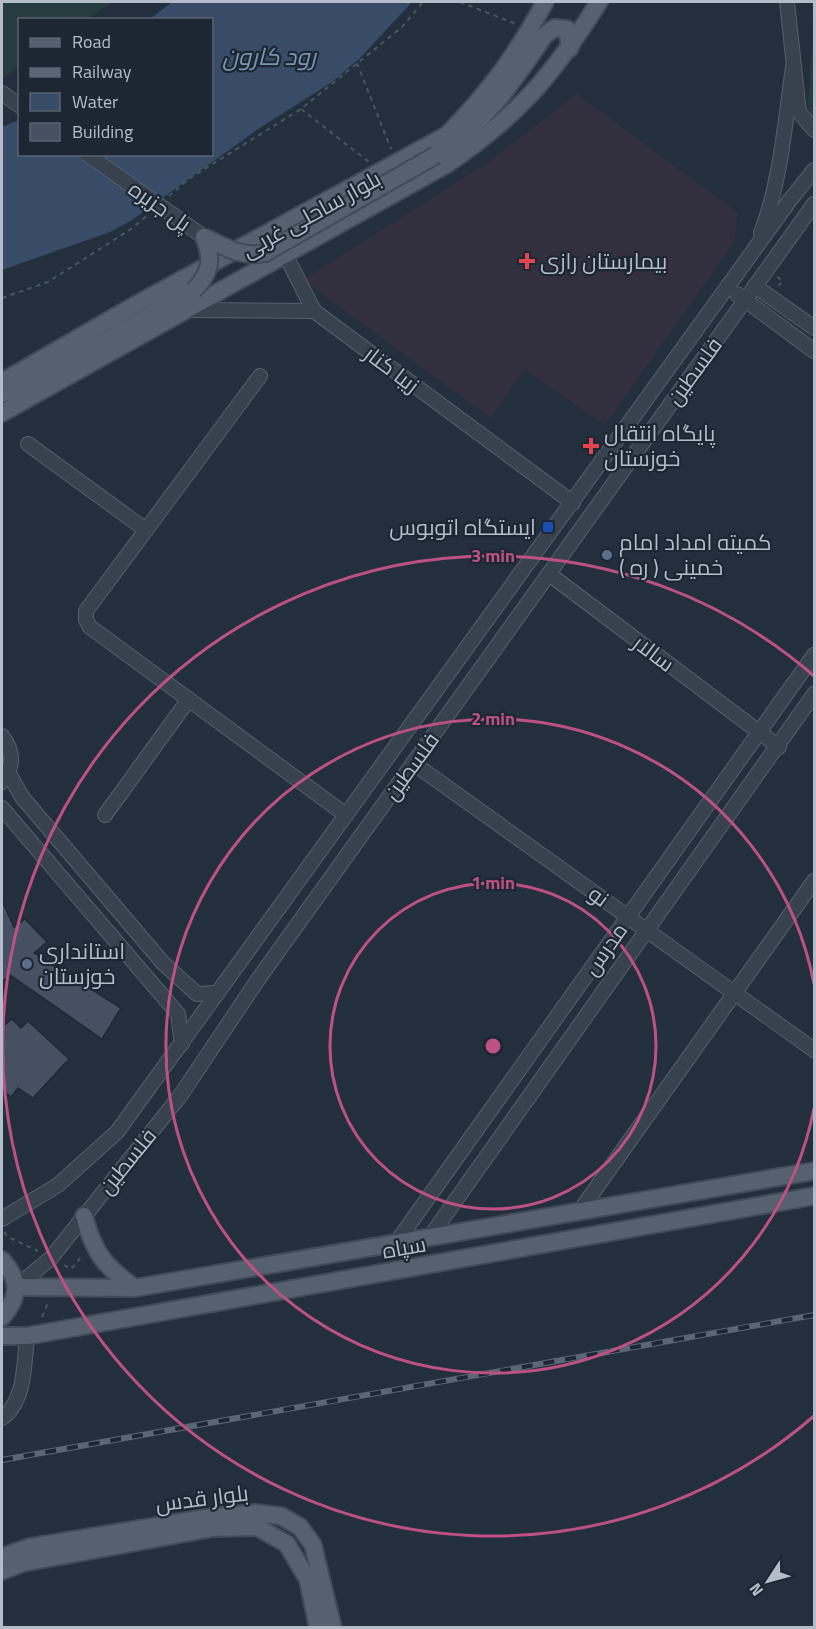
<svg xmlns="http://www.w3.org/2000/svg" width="816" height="1629" viewBox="0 0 816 1629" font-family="'Titillium Web',Cairo,sans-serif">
	<rect width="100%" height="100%" fill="#242f3e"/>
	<path fill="#32303f" d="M577,94L738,213L734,242L605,425L524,369L491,418L303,280L487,163Z"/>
	<g fill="#263c3f">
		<path d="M2,2H113L86,19L20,20L19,66L2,78Z"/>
		<path d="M812,2H814V118L811,115L808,101L813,37Z"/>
	</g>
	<path fill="#394c67" d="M172,2H412L360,58L332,82L258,129L132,220L110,232L2,270V127L19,120L20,154H212V20L150,19Z"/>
	<g fill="#455162" stroke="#1f2835" stroke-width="1.5">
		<path d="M2,901L14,927L25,919L47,942L34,953L121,1008L102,1039L10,975L2,982Z"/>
		<path d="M12,1019L21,1028L28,1021L69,1059L33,1098L18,1088L11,1097L2,1089V1027Z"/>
	</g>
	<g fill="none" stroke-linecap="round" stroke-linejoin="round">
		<defs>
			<g id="minor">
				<path d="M787,2L799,112L814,130"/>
				<path d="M2,93L20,106"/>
				<path d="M761,233C781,181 785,122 793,67"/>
				<path d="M285,254L314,311"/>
				<path d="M755,286L814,328"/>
				<path d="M737,294L814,351"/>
				<path d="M185,310L314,311L573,503"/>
				<path d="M260,376L86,611V620L90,627L346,815"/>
				<path d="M28,444L146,530"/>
				<path d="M549,574L779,747"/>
				<path d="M2,736C14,751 14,767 2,782"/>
				<path d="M413,763L814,1050"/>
				<path d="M8,772L22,797L163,963L197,994L217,993"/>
				<path d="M2,808L178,1014L182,1044"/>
				<path d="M105,815L189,699"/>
				<path d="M579,1212L814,881"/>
				<path d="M2,1219L58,1185L117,1132L790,200L814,170"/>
				<path d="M429,1238L814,694"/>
				<path d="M396,1243L814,655"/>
				<path d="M16,1287L51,1258L180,1096L259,978L814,204"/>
				<path d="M2,1418C26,1401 24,1362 27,1336"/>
			</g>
			<g id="major">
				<path d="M436,155C487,121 510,86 544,36L554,28L567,29L570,48"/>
				<path d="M2,382L139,303L447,135C489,92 517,54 545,2"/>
				<path d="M2,394L30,384L194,290"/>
				<path d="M2,413L447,164C518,116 553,75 599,2"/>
				<path d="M84,1216C94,1253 104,1266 135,1288"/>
				<path d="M2,1260C20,1280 20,1297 2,1317"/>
				<path d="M16,1287L135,1288L814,1171"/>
				<path d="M2,1336H27L814,1196"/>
				<path d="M2,1557L30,1547L211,1517L255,1513L281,1516L300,1527L313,1545L333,1628"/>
				<path d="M2,1571L23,1563L213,1528L257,1527L287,1544L308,1580L318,1628"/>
			</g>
		</defs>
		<use href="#minor" stroke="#565f6c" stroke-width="16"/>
		<use href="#major" stroke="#414a57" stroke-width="20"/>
		<g stroke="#44595c" stroke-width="2" stroke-dasharray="4.5 4.5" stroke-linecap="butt">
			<path d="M460,2L516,24"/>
			<path d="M357,63L391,149"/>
			<path d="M301,109L369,162"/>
			<path d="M169,196L190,178L301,109L402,27L423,2"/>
			<path d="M777,277L782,280L779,286"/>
			<path d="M2,298L48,282L131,229L149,214"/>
			<path d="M4,1232L8,1237L38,1251"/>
			<path d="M64,1265L71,1269L82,1256"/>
			<path d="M42,1317L48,1303"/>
		</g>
		<use href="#minor" stroke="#38414e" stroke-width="14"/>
		<use href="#major" stroke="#56606e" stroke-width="16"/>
		<defs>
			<path id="rail" d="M2,1460L814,1315"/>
		</defs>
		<use href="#rail" stroke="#5a6575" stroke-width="6"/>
		<use href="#rail" stroke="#1d2633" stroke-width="4" stroke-dasharray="11" stroke-linecap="butt"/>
		<defs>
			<path id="minor-bridge" d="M87,154L204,237"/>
			<g id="major-bridge">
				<path d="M204,237C225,247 241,258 265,253L436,155"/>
				<path d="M194,290C211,273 213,258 204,237"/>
			</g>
		</defs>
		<use href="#minor-bridge" stroke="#565f6c" stroke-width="16" stroke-linecap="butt"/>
		<use href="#major-bridge" stroke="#414a57" stroke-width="20" stroke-linecap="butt"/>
		<use href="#minor-bridge" stroke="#38414e" stroke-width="14"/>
		<use href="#major-bridge" stroke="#56606e" stroke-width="16"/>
	</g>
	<g fill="none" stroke="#bd5182" stroke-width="3">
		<circle cx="493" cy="1046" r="163"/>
		<path d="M814 1108A327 327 0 1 1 814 984"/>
		<path d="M814 1416A490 490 0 1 1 814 676"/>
	</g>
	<g fill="#e0444e" stroke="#1d2633" stroke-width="2">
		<path d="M524 252h6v6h6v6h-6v6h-6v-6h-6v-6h6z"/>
		<path d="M588 437h6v6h6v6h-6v6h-6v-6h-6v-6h6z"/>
	</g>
	<rect fill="#1a4fb4" stroke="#1d2633" stroke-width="2" x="542" y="521" width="12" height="12" rx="3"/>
	<g fill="#5c6f8a" stroke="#1d2633" stroke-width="2">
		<circle cx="607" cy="555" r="6"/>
		<circle cx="27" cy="964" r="6"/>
	</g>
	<g text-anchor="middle" stroke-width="4.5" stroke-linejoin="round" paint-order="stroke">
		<g font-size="22" fill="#b4bcc9" stroke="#1d2633">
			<text transform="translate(160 206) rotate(35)" y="8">پل جزیره</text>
			<text transform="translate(311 214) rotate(-29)" y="8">بلوار ساحلی غربی</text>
			<text transform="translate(392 369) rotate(37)" y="8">زیبا کنار</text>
			<text transform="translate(694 371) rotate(-54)" y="8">فلسطین</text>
			<text transform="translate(654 653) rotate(37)" y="8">سالار</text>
			<text transform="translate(411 766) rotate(-54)" y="8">فلسطین</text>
			<text transform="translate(599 896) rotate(36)" y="8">نو</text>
			<text transform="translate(605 949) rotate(-55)" y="8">مدرس</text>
			<text transform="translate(127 1161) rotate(-51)" y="8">فلسطین</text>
			<text transform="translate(404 1247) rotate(-10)" y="8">سپاه</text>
			<text transform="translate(202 1498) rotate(-7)" y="8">بلوار قدس</text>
		</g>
		<g font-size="22" fill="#b4bcc9" stroke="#1d2633" text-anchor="start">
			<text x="540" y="269">بیمارستان رازی</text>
			<text x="604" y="441">پایگاه انتقال<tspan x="604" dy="25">خوزستان</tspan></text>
			<text x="536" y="535" text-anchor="end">ایستگاه اتوبوس</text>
			<text x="619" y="550">کمیته امداد امام<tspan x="619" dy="25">خمینی ( ره )</tspan></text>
			<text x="39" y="959">استانداری<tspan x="39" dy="25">خوزستان</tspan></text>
		</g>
		<g font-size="24" font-style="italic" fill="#7c92b1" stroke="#1d2633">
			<text x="269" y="65">رود کارون</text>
		</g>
	</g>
	<circle cx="493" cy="1046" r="9" fill="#bd5182" stroke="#1d2633" stroke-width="3"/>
	<g font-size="18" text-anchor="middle" font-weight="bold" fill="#bd5182" stroke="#1d2633" stroke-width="4.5" stroke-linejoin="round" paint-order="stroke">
		<text x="493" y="562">3 min</text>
		<text x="493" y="725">2 min</text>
		<text x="493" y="889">1 min</text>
	</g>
	<rect width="816" height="1629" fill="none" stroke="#b4bcc9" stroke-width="6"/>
	<rect x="18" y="18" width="195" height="138" fill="#1d2633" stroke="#59626f" stroke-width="1.5"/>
	<rect x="30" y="38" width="30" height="9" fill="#56606e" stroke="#59626f" stroke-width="1.5"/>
	<text x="72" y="48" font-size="18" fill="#b4bcc9">Road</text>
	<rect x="30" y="68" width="30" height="9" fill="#5a6575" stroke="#59626f" stroke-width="1.5"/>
	<text x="72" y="78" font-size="18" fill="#b4bcc9">Railway</text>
	<rect x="30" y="93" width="30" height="18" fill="#394c67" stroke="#59626f" stroke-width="1.5"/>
	<text x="72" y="108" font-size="18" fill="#b4bcc9">Water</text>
	<rect x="30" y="123" width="30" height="18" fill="#455162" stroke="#59626f" stroke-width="1.5"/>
	<text x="72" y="138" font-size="18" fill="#b4bcc9">Building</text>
	<g transform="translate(768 1581) rotate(234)" stroke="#1d2633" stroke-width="4.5" paint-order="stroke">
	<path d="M0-4.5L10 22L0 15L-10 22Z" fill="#b4bcc9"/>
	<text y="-9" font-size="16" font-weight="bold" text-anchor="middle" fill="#b4bcc9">N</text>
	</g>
</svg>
